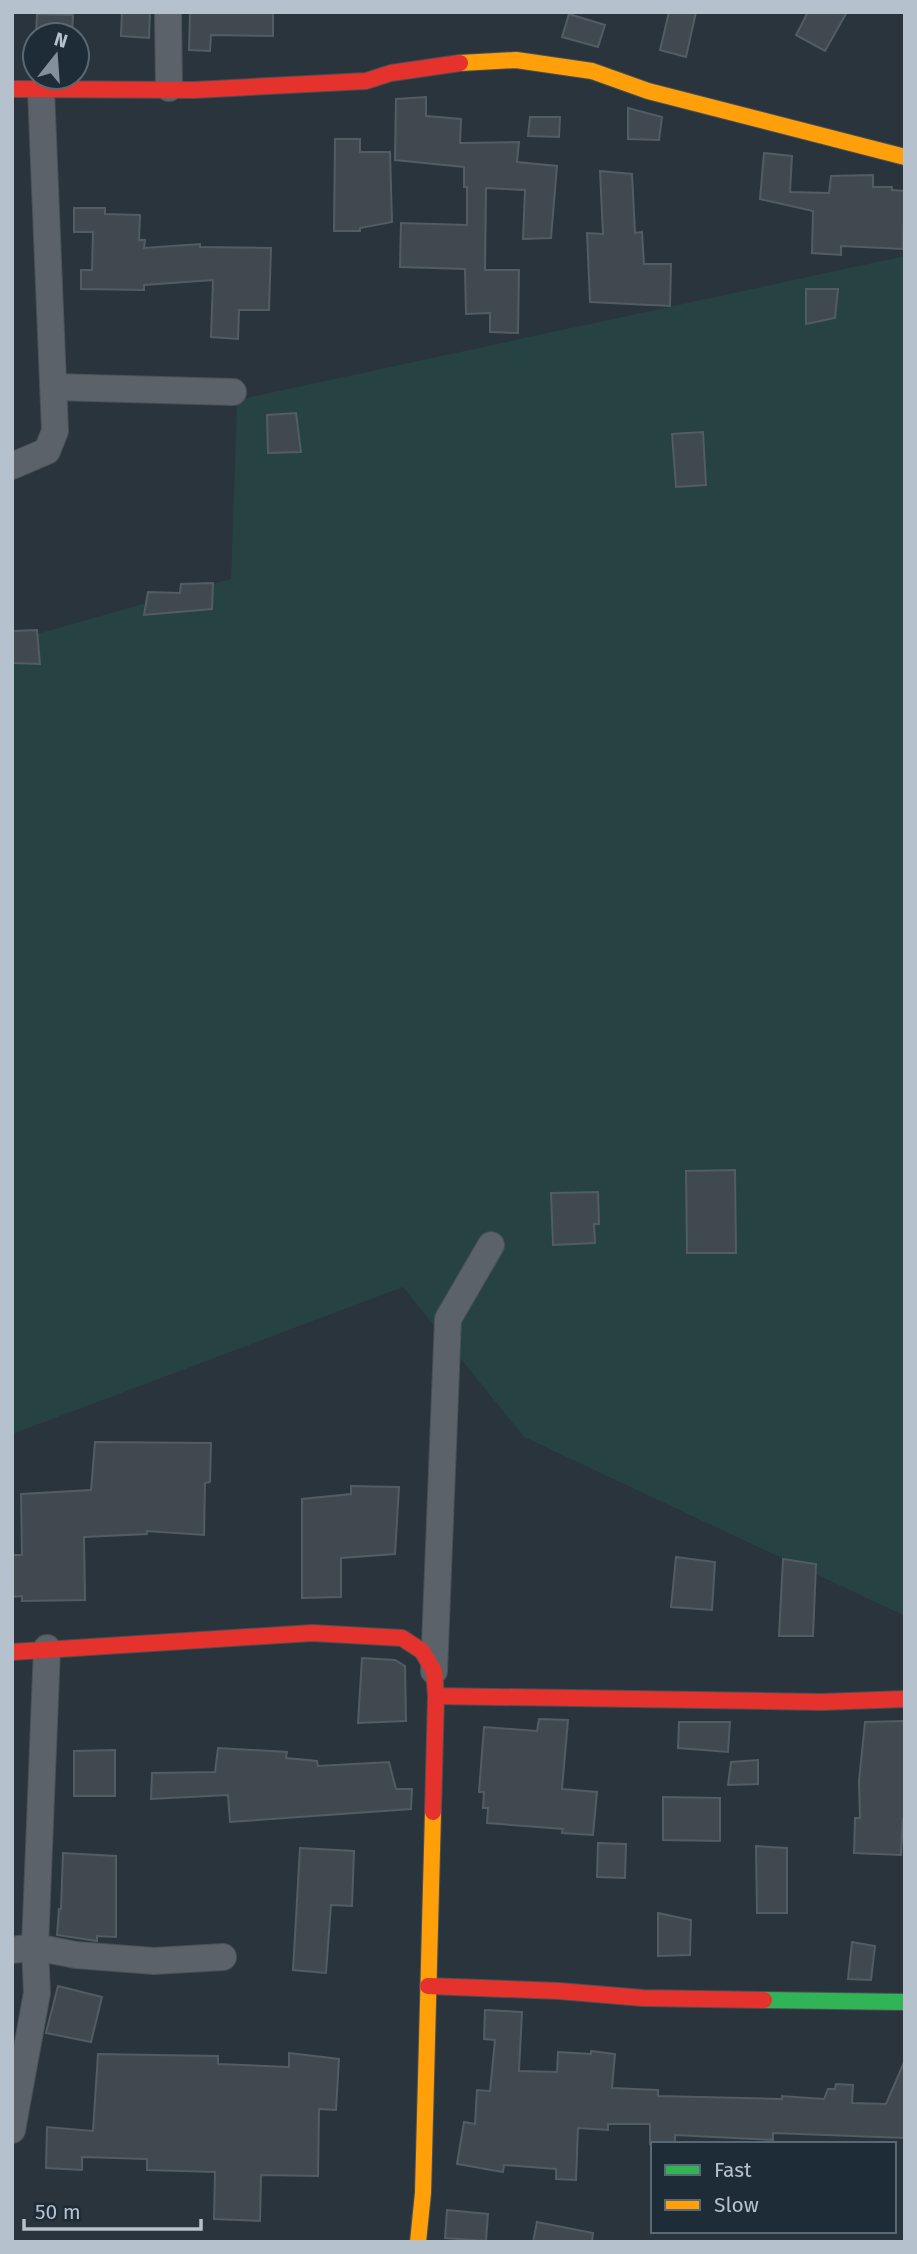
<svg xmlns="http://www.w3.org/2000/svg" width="917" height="2254" viewBox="0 0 917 2254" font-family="'Fira Sans',sans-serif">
	<rect width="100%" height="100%" fill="#2a343c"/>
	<path fill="#264242" d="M905,256V1616L524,1437L403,1287L12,1434V641L231,579L237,400Z"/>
	<g fill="#414950" stroke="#525c63" stroke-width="2">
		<path d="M122,12H150L149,38L121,36Z"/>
		<path d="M190,12H273V36L211,35L210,51L189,50Z"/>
		<path d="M669,12H696L686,57L660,50Z"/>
		<path d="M808,12H847L825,51L796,35Z"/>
		<path d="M37,14L73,15L72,35H36Z"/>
		<path d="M569,14L605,25L598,47L562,37Z"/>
		<path d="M426,97V116L461,119L460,143L519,142L517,162L557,166L551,238L523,239L525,190L486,188L485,270H519L518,333L490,332V313L466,314L465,269L400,267L401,223L467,225V187H464V167L395,160L396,99Z"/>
		<path d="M628,108L662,117L659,140L628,139Z"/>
		<path d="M530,117H560L559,137L528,136Z"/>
		<path d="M335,139H360V152H390L392,222L360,228V231H334Z"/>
		<path d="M764,153L792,156L790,192L829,193L831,176L873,175V187H892V190L905,191L903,249L841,246V255L812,253L813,211L760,199Z"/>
		<path d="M600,171L632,174L635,233L642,232L644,264H671L670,306L590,302L587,233L603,234Z"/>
		<path d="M74,208H105V214L140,215L139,240H145L144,248L200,244V247L271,248L269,310H239L238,339L211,337L213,280L144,285V290L81,289V270H92L93,232H74Z"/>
		<path d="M806,289H838L835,318L806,324Z"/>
		<path d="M296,413L301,452L268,453L267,415Z"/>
		<path d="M703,432L706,485L676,487L672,434Z"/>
		<path d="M213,583L212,609L144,615L148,592L180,593L181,584Z"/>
		<path d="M37,630L40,664L12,663V631Z"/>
		<path d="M735,1170L736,1253H687L686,1171Z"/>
		<path d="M598,1192L599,1224H594L595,1243L553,1245L551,1193Z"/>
		<path d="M95,1442L211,1443L210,1482L205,1483L204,1535L147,1531V1534L84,1537L85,1600L22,1601V1596L12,1597V1555H22L21,1494L91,1490Z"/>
		<path d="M351,1486L399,1487L395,1554L341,1558V1597L302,1598V1499L351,1494Z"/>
		<path d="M676,1557L715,1562L712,1610L671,1607Z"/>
		<path d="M783,1559L816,1564L813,1636H779Z"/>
		<path d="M362,1658L395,1660L405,1666L406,1721L358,1723Z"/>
		<path d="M539,1719L568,1720L562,1789L597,1792L593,1835L562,1833L563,1829L487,1823L488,1808H483L484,1792H479L484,1727L537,1731Z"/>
		<path d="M905,1721V1819H903L901,1855L854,1853L855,1818H860L859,1781L865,1722Z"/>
		<path d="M679,1722H730L728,1752L678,1748Z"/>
		<path d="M218,1748L287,1752L286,1758L317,1761L318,1766L389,1762L396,1789H412L411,1809L230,1822L228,1795L151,1799L152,1773L215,1772Z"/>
		<path d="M115,1750V1796H74V1751Z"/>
		<path d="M758,1760V1784L728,1785L731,1762Z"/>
		<path d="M663,1797L720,1798V1841L663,1840Z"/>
		<path d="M598,1843L626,1844L625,1878L597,1877Z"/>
		<path d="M756,1846L787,1848V1913H757Z"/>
		<path d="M300,1848L354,1851L352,1906L331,1905L326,1973L293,1970Z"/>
		<path d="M63,1853L116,1856V1937L97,1936V1941L57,1935L59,1909H61Z"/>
		<path d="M658,1913L691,1920L690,1955L658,1956Z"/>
		<path d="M852,1942L875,1946L871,1980L848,1979Z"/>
		<path d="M58,1986L102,1997L91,2042L46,2033Z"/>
		<path d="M485,2010L522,2012L519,2071L557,2072L558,2052L591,2054V2051L615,2054L612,2088L658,2090V2096L782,2099V2096L824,2099L828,2089H835L836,2084L853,2085L852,2103L886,2104L905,2060V2138L773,2133V2140L675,2135V2144H650V2124H608V2130L578,2128L576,2180L556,2179V2169L504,2165L503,2172L457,2164L464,2122L475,2124L477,2090L490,2091L495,2040L484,2039Z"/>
		<path d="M289,2053L339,2059L336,2110L319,2109L318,2176L261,2175L260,2221L214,2219L215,2172L147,2170V2159L82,2157V2170L46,2168L47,2127L93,2131L98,2054L218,2056V2064L289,2067Z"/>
		<path d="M447,2210L488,2214L486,2241L445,2238Z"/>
		<path d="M537,2222L593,2233L592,2242H533Z"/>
	</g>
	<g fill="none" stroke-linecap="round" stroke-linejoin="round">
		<defs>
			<g id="street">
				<path d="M168,12L169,88"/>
				<path d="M54,387L233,392"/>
				<path d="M12,466L47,451L55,431L41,90"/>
				<path d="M434,1671L448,1319L491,1245"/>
				<path d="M12,1950L35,1947L47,1648"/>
				<path d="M12,2130L37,1993L35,1947L76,1955L154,1961L223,1957"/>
			</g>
			<path id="fast" d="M764,2000L905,2002"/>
			<g id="slow">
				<path d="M460,63L516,60L592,71L648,91L905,157"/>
				<path d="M418,2242L423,2193L433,1812"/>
			</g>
			<g id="jam">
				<path d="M12,89L194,90L366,81L391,73L460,63"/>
				<path d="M12,1652L312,1633L402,1638L422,1651L434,1671L436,1696L433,1812"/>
				<path d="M436,1696L822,1702L905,1699"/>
				<path d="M428,1986L559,1991L643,1998L764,2000"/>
			</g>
		</defs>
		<use href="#street" stroke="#495056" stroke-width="28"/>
		<use href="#fast" stroke="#495056" stroke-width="18"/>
		<use href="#slow" stroke="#495056" stroke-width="18"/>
		<use href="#jam" stroke="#495056" stroke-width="18"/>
		<use href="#street" stroke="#5b6269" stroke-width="26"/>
		<use href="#fast" stroke="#30b455" stroke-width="16"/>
		<use href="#slow" stroke="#ff9f0a" stroke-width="16"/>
		<use href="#jam" stroke="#e5322d" stroke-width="16"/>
	</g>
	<rect width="917" height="2254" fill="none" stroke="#b5c1cc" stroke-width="28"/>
	<rect x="651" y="2142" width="245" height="91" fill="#1d2c37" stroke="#5a6873" stroke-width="2"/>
	<rect x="665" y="2165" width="35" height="10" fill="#30b455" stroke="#5a6873" stroke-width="2"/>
	<text x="714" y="2177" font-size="21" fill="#b5c1cc">Fast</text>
	<rect x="665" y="2200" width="35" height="10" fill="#ff9f0a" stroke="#5a6873" stroke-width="2"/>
	<text x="714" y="2212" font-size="21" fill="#b5c1cc">Slow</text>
	<g transform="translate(56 56) rotate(17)"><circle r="33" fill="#1d2c37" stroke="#5a6873" stroke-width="2"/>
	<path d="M0-5L12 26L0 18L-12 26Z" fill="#84909a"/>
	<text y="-10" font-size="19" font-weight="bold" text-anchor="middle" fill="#b5c1cc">N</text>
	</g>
	<path d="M24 2219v10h177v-10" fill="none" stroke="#b5c1cc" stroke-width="3.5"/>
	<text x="35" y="2219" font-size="21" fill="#b5c1cc" stroke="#1d2c37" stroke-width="5" paint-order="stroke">50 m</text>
</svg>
